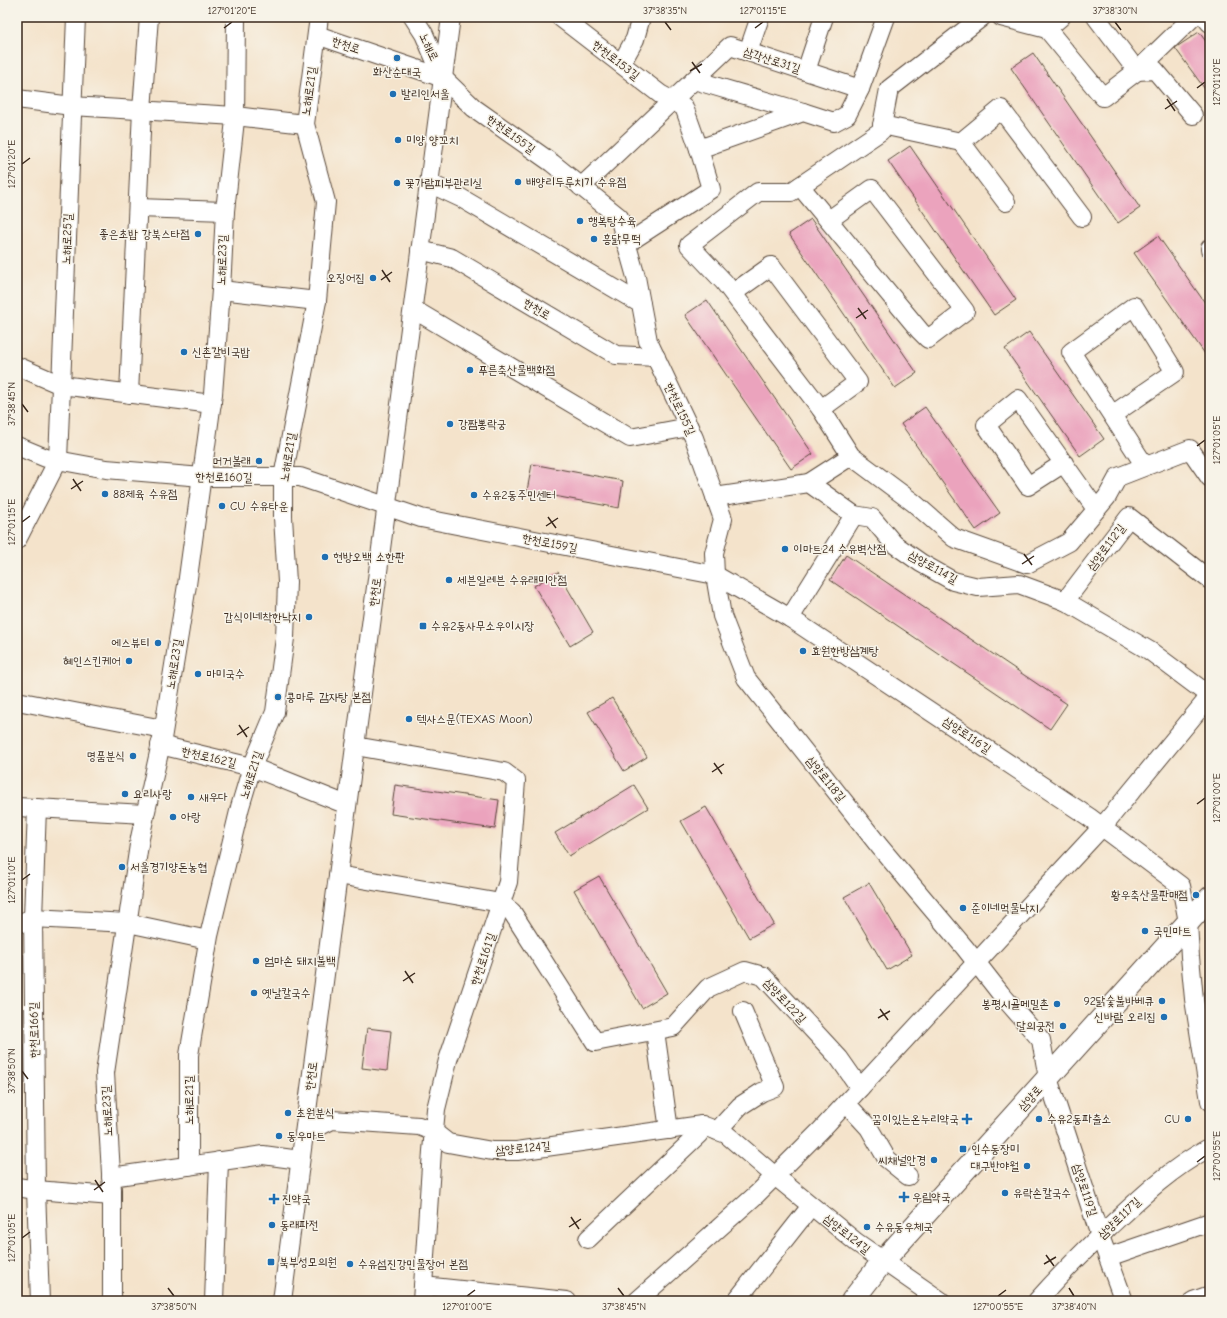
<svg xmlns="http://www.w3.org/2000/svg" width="1227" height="1318" viewBox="0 0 1227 1318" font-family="'Comic Neue','Poor Story',sans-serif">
	<rect width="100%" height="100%" fill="#f7f3e8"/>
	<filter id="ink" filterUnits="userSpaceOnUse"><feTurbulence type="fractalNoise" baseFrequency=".025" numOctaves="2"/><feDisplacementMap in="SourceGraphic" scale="8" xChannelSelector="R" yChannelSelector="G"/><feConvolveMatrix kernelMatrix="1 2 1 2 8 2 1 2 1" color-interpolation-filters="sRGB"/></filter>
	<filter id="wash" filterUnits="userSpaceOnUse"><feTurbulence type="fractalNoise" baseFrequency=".012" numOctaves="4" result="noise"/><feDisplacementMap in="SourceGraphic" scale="16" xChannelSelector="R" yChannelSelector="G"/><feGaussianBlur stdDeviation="0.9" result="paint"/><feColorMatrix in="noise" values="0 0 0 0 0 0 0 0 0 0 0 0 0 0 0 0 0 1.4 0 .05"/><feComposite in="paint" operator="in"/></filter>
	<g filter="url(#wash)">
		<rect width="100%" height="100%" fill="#f4e3cb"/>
		<g id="blocks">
			<g fill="#eba3bd">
				<path d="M1199,32L1210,47V96L1175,48Z"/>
				<path d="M1033,53L1140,208L1118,223L1011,68Z"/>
				<path d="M910,146L1016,300L994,315L888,161Z"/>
				<path d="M811,219L917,373L895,388L789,234Z"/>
				<path d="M1158,236L1210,310V361L1134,253Z"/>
				<path d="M707,300L813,454L791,469L685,315Z"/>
				<path d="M1029,332L1104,439L1080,456L1005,349Z"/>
				<path d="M925,407L1000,513L976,530L901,424Z"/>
				<path d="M532,464L623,481L619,508L527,491Z"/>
				<path d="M846,555L1067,704L1050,729L830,580Z"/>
				<path d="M558,572L593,632L570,646L534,586Z"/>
				<path d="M612,698L647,757L624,771L588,712Z"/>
				<path d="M395,785L499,800L495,829L391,814Z"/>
				<path d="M634,785L648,808L569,856L555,833Z"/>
				<path d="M706,807L774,924L749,938L681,821Z"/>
				<path d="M599,876L667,993L642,1008L574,890Z"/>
				<path d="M869,883L912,955L887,970L844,897Z"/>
				<path d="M367,1028L391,1031L387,1071L362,1068Z"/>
			</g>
		</g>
	</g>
	<g filter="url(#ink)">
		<use href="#blocks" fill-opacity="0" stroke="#574638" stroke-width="1"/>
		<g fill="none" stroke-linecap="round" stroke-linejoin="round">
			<defs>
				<g id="minor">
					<path d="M413,17L424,34L443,78L474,108L552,163L619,217L636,277L648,341L694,438L723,519L714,553L715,575L722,616L746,678L880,847L965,948L1001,994L1041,1040L1048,1078L1100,1236L1124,1301"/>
					<path d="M560,17L660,94L684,107L699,149L711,189L626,244"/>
					<path d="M982,17L889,89L881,131L791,192H758L689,245L724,282L821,409L851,456L914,503L954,538L1027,564L1069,542L1107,497L1118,477L1190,449L1210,478"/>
					<path d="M1001,17L1047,29L1103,97L1137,71L1096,17"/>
					<path d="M1205,17L1210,23"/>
					<path d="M1047,29L1061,17"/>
					<path d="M317,35L443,78"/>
					<path d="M748,52L760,17"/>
					<path d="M621,64L635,39L641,17"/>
					<path d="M806,71L824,17"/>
					<path d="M1137,71L1193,17"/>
					<path d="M1137,71L1155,70L1193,115"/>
					<path d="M694,80L803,112"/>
					<path d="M17,99L72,106L235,116L305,124"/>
					<path d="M882,125L961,142L1006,202"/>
					<path d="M961,142L1001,109L1082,217"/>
					<path d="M699,149L803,112L834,122L847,115L860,89L886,17"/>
					<path d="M429,183L461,198L641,304"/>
					<path d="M800,186L920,331L928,339L965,311L872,189L829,220"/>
					<path d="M581,187L730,46L860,89"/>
					<path d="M138,208L225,211"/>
					<path d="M1210,248V250"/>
					<path d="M420,250L452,258L616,355L656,357"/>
					<path d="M221,290L317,301"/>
					<path d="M733,293L771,266L858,382L821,409"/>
					<path d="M413,309L630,438L689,427"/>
					<path d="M17,366L61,385L212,404"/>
					<path d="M129,394L142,110L149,17"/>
					<path d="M1112,415L1175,372L1134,306L1071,352L1145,466"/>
					<path d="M17,446L46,458L106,469L202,477H300L421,518L715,575L790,618L1089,817L1181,886L1188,922L1190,957L1194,999L1210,1101"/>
					<path d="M1064,463L1028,486L986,425L1018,399L1096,509"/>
					<path d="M809,483L851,456"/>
					<path d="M715,497L809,483L854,515"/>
					<path d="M17,540L58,460L76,17"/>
					<path d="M1065,601L1129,517L1210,580"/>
					<path d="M790,618L854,515L872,518L894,544L921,563L953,581L978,587L1019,584L1065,601L1150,651L1210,696"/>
					<path d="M17,701L163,729"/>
					<path d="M160,745L252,767L347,805"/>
					<path d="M355,746L504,772L516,781L508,882L448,1060L436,1109L432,1151L422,1301"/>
					<path d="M17,807L145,814"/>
					<path d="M37,808L33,918L36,1190L40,1301"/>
					<path d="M338,875L501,903L512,912L595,1042L673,1027L708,988L745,971L763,976L839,1058L860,1088"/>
					<path d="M17,924L33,918L128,923L208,940"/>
					<path d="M655,1031L669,1130"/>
					<path d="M846,1103L869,1128L887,1159L908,1176"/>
					<path d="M717,1131L740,1106L762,1092L775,1087L743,1011"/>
					<path d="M304,1134L332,1120L419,1126L434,1132L448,1143L492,1151H517L702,1125L726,1134L775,1176L856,1242L941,1301"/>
					<path d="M189,1166V1055L209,936L240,807L252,767L275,712L285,638L287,582L283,517V477L317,301L326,202L305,124L319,17"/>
					<path d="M111,1177L263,1155L300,1160"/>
					<path d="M17,1187L36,1190L112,1196"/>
					<path d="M588,1239L699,1134L702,1125"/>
					<path d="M1108,1257L1210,1222"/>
					<path d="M423,1286L567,1301"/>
					<path d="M112,1301V1190L105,1073L140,838L162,739L187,585L213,394L221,290L225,211L235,120L236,17"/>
					<path d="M214,1301L219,1161"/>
					<path d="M282,1301L451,17"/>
					<path d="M637,1301L757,1194L821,1130L1102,827L1210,696"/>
					<path d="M736,1301L811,1206"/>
					<path d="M1037,1301C1060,1275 1084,1251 1109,1227C1140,1198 1170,1169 1207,1149L1210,1151"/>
					<path d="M1193,1301L1210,1295"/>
				</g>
				<path id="major" d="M852,1301L883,1261L1210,898"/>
			</defs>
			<use href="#minor" stroke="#574638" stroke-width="20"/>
			<use href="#major" stroke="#574638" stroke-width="24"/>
			<use href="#minor" stroke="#fff" stroke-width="18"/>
			<use href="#major" stroke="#fff" stroke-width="22"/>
		</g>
	</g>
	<path fill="none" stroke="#3b2a1e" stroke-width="1.5" d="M665,22L671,30M1115,22L1121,30M224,28L232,22M755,28L763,22M692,62L700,73M690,71L702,64M1197,88L1205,82M1167,99L1175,111M1165,109L1177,101M22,164L30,158M382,270L390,282M381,280L392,272M858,308L866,319M856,318L868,310M22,404L28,412M1197,446L1205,440M73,479L81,491M71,489L83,481M548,517L556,528M22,522L30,516M546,526L558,518M1024,554L1032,565M1022,564L1034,556M239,725L247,737M237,735L249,727M714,763L722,774M712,772L724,764M1197,804L1205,798M22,880L30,874M405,971L413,983M403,981L415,973M880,1009L888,1020M878,1018L890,1011M22,1071L28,1079M1197,1162L1205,1156M95,1180L103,1192M94,1190L105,1182M571,1217L579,1229M569,1227L581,1219M22,1238L30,1232M1046,1255L1054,1266M1044,1264L1056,1257M168,1288L174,1296M618,1288L624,1296M1069,1288L1074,1296M467,1296L475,1290M998,1296L1006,1290"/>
	<g fill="#1f6fb2" stroke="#f7f3e8" stroke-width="1.5">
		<circle cx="397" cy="58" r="4"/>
		<circle cx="393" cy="94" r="4"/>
		<circle cx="398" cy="140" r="4"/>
		<circle cx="518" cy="182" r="4"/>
		<circle cx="397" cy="183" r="4"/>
		<circle cx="580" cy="221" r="4"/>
		<circle cx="198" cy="234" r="4"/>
		<circle cx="594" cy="239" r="4"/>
		<circle cx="373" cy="278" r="4"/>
		<circle cx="184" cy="352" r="4"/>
		<circle cx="470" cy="370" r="4"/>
		<circle cx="450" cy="424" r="4"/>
		<circle cx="259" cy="461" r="4"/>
		<circle cx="105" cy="494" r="4"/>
		<circle cx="474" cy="495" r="4"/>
		<circle cx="222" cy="506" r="4"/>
		<circle cx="785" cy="549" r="4"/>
		<circle cx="325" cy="557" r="4"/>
		<circle cx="449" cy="580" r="4"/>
		<circle cx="309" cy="617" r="4"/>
		<rect x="419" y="622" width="8" height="8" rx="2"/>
		<circle cx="158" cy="643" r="4"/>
		<circle cx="803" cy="651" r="4"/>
		<circle cx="129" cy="661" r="4"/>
		<circle cx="198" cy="674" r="4"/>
		<circle cx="278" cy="697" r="4"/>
		<circle cx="409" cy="719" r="4"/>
		<circle cx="133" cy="756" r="4"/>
		<circle cx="125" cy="794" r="4"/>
		<circle cx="191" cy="797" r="4"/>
		<circle cx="173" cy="817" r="4"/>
		<circle cx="122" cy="867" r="4"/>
		<circle cx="1196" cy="895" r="4"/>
		<circle cx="963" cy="908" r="4"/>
		<circle cx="1145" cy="931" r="4"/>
		<circle cx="256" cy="961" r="4"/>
		<circle cx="254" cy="993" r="4"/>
		<circle cx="1162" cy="1001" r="4"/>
		<circle cx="1057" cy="1004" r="4"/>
		<circle cx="1164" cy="1017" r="4"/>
		<circle cx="1063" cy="1026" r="4"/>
		<circle cx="288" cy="1113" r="4"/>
		<path d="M965 1113h4v4h4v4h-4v4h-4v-4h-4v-4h4z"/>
		<circle cx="1039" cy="1119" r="4"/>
		<circle cx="1188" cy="1119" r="4"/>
		<circle cx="279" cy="1136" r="4"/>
		<rect x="959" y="1145" width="8" height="8" rx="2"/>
		<circle cx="934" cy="1160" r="4"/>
		<circle cx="1027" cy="1166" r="4"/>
		<circle cx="1005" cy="1193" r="4"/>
		<path d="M902 1191h4v4h4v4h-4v4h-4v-4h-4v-4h4z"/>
		<path d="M272 1193h4v4h4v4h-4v4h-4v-4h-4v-4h4z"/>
		<circle cx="272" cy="1225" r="4"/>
		<circle cx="867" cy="1227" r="4"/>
		<rect x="267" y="1258" width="8" height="8" rx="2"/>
		<circle cx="350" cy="1264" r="4"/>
	</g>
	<g text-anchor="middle" stroke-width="3" stroke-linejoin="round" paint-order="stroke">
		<g font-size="12" fill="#3b2a1e" stroke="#f7f3e8">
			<text transform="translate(346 45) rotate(19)" y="4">한천로</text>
			<text transform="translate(429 47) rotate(65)" y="4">노해로</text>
			<text transform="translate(616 60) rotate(38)" y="4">한천로153길</text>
			<text transform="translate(772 60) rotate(18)" y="4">삼각산로31길</text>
			<text transform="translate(309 91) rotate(-82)" y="4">노해로21길</text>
			<text transform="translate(511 134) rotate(36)" y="4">한천로155길</text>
			<text transform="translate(67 239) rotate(-88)" y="4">노해로25길</text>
			<text transform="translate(222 260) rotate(-88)" y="4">노해로23길</text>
			<text transform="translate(537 309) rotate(31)" y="4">한천로</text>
			<text transform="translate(680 409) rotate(65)" y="4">한천로155길</text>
			<text transform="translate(288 457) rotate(-81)" y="4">노해로21길</text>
			<text transform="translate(224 477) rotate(1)" y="4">한천로160길</text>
			<text transform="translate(550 543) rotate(11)" y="4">한천로159길</text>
			<text transform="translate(1106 547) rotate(-53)" y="4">삼양로112길</text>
			<text transform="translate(933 567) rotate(29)" y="4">삼양로114길</text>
			<text transform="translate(375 592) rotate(-82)" y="4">한천로</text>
			<text transform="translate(174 664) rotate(-81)" y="4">노해로23길</text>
			<text transform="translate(967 735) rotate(34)" y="4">삼양로116길</text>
			<text transform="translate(209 757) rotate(13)" y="4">한천로162길</text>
			<text transform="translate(251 775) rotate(-72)" y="4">노해로21길</text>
			<text transform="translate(826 779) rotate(51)" y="4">삼양로118길</text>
			<text transform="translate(483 959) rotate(-71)" y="4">한천로161길</text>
			<text transform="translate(785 1001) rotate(47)" y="4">삼양로122길</text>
			<text transform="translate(34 1030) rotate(-91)" y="4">한천로166길</text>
			<text transform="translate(311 1076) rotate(-82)" y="4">한천로</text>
			<text transform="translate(1030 1098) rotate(-48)" y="4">삼양로</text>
			<text transform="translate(189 1100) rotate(-90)" y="4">노해로21길</text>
			<text transform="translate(107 1111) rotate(-93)" y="4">노해로23길</text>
			<text transform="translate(523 1148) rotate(-5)" y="4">삼양로124길</text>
			<text transform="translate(1085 1190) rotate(72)" y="4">삼양로119길</text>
			<text transform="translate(1119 1218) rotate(-44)" y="4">삼양로117길</text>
			<text transform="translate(847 1234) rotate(38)" y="4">삼양로124길</text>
		</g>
		<g font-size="12" fill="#3b2a1e" stroke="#f7f3e8" text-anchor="start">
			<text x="397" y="76" text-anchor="middle">화산순대국</text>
			<text x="401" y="98">발리인서울</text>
			<text x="406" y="144">미양 양꼬치</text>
			<text x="526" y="186">배양리두루치기 수유점</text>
			<text x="405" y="187">꽃가람피부관리실</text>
			<text x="588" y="225">행복탕수육</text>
			<text x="190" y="238" text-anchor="end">좋은초밥 강북스타점</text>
			<text x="602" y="243">흥닭무떡</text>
			<text x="365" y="282" text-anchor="end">오징어집</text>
			<text x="192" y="356">신촌갈비국밥</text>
			<text x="478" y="374">푸른축산물백화점</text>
			<text x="458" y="428">강짬뽕락궁</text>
			<text x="251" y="465" text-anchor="end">머거볼래</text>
			<text x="113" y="498">88제육 수유점</text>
			<text x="482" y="499">수유2동주민센터</text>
			<text x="230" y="510">CU 수유타운</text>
			<text x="793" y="553">이마트24 수유벽산점</text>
			<text x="333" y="561">현방오백 소한판</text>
			<text x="457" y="584">세븐일레븐 수유래미안점</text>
			<text x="301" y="621" text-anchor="end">갑식이네착한낙지</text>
			<text x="431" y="630">수유2동사무소우이시장</text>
			<text x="150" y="647" text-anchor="end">에스뷰티</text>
			<text x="811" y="655">효원한방삼계탕</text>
			<text x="121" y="665" text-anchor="end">혜인스킨케어</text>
			<text x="206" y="678">마미국수</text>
			<text x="286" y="701">콩마루 감자탕 본점</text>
			<text x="417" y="723">텍사스문(TEXAS Moon)</text>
			<text x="125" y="760" text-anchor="end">명품분식</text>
			<text x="133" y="798">요리사랑</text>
			<text x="199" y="801">새우다</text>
			<text x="181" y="821">아랑</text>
			<text x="130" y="871">서울경기양돈농협</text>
			<text x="1188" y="899" text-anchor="end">황우축산물판매점</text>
			<text x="971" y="912">준이네먹물낙지</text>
			<text x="1153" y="935">국민마트</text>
			<text x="264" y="965">엄마손 돼지불백</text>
			<text x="262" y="997">옛날칼국수</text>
			<text x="1154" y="1005" text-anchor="end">92닭숯불바베큐</text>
			<text x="1049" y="1008" text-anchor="end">봉평시골메밀촌</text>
			<text x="1156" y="1021" text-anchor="end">신바람 오리집</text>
			<text x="1055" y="1030" text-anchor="end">달의궁전</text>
			<text x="296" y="1117">초원분식</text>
			<text x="959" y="1123" text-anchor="end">꿈이있는온누리약국</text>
			<text x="1047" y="1123">수유2동파출소</text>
			<text x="1180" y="1123" text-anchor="end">CU</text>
			<text x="287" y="1140">동우마트</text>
			<text x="971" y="1153">인수동장미</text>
			<text x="926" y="1164" text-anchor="end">씨채널안경</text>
			<text x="1019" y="1170" text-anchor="end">대구반야월</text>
			<text x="1013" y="1197">유락손칼국수</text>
			<text x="912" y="1201">우림약국</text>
			<text x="282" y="1203">진약국</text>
			<text x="280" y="1229">동래파전</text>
			<text x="875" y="1231">수유동우체국</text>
			<text x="279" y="1266">북부성모의원</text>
			<text x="358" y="1268">수유섬진강민물장어 본점</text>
		</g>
	</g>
	<rect width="1227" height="1318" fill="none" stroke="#f7f3e8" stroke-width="44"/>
	<rect x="22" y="22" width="1183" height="1274" fill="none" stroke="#3b2a1e" stroke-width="1.5"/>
	<g font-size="10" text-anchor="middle" fill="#3b2a1e">
		<text x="232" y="14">127°01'20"E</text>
		<text x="665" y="14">37°38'35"N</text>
		<text x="763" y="14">127°01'15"E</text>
		<text x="1115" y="14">37°38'30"N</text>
		<text transform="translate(1216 82) rotate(-90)" y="4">127°01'10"E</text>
		<text transform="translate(11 164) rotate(-90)" y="4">127°01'20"E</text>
		<text transform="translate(11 404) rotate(-90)" y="4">37°38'45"N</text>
		<text transform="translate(1216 440) rotate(-90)" y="4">127°01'05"E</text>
		<text transform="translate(11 522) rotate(-90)" y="4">127°01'15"E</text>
		<text transform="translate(1216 798) rotate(-90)" y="4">127°01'00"E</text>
		<text transform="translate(11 880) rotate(-90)" y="4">127°01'10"E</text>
		<text transform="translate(11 1071) rotate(-90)" y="4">37°38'50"N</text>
		<text transform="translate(1216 1156) rotate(-90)" y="4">127°00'55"E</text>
		<text transform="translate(11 1238) rotate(-90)" y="4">127°01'05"E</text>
		<text x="174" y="1310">37°38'50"N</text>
		<text x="467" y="1310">127°01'00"E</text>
		<text x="624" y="1310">37°38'45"N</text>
		<text x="998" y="1310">127°00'55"E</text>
		<text x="1074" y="1310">37°38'40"N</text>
	</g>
</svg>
